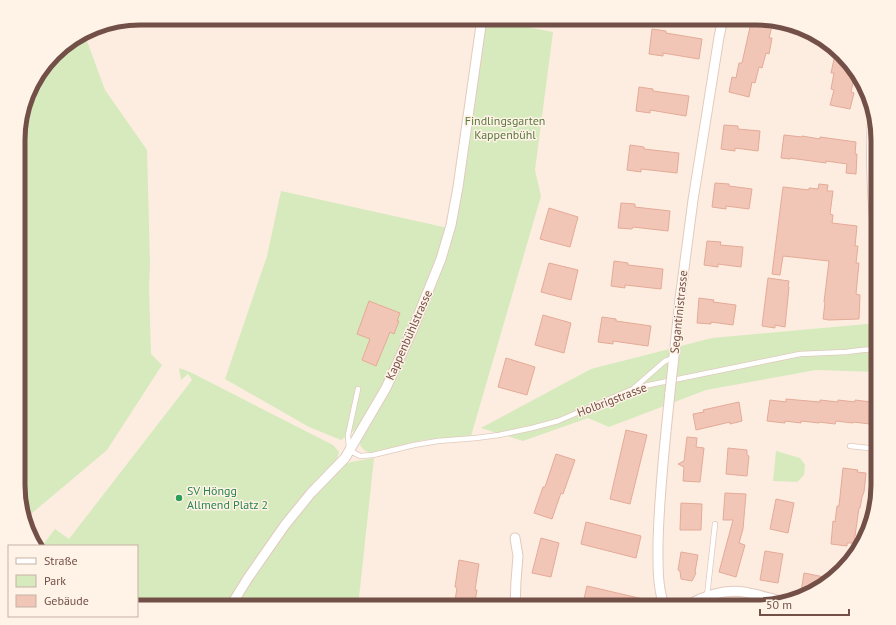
<svg xmlns="http://www.w3.org/2000/svg" width="896" height="625" viewBox="0 0 896 625" font-family="'PT Sans',sans-serif">
	<rect width="100%" height="100%" fill="#fcede0"/>
	<g fill="#d6eabe">
		<path d="M486,19L553,32L535,170L541,196L471,436L424,440L370,453C363,450 360,447 359,440L445,259Z"/>
		<path d="M84,33L105,90L147,150L150,264L149,288L151,354L162,365L107,450L25,519L19,501V124L31,86L59,48Z"/>
		<path d="M281,191L448,228L420,303L386,379L358,428L341,440L309,427L225,379L267,256Z"/>
		<path d="M878,323V372L816,370L706,390L609,427L588,418L523,441L481,428L591,369L712,338Z"/>
		<path d="M179,368L190,372L333,445L339,452L337,459L282,524L226,607H137V546H42L55,529L69,539L192,380L188,374L181,380Z"/>
		<path d="M776,451L800,458L805,465L804,475L797,482L773,481Z"/>
		<path d="M374,458L358,607H232L251,577L316,491L343,465L351,462Z"/>
	</g>
	<g fill="#f2c6b7" stroke="#e5aa97">
		<path d="M752,18H764L770,19V21L773,22L769,38H772L769,54L766,53L762,68L759,67L755,83L752,82L749,97L729,92L732,77L736,78L739,63H742Z"/>
		<path d="M652,29L666,31V33L702,39L699,59L663,53V56L649,54Z"/>
		<path d="M836,50L853,71L851,77L854,78L851,92L854,93L850,109L830,105L834,90L831,89L834,73H831Z"/>
		<path d="M639,87L653,89V91L689,96L686,116L650,110V113L636,111Z"/>
		<path d="M724,125L738,126V129L760,131L758,151L735,148V151L721,149Z"/>
		<path d="M784,135L802,137V136L820,139V137L856,142L855,154H857L856,174L846,173L847,164L826,161V163L790,158V159L781,158Z"/>
		<path d="M630,145L644,147V149L679,153L677,173L641,169V172L627,170Z"/>
		<path d="M715,183L729,184V186L752,189L749,209L726,206V209L712,207Z"/>
		<path d="M819,184L828,185L827,191H833L830,214L833,215L832,223L857,226L855,246H858L856,263H859L856,294L860,295L859,319L829,320L823,319L825,303L824,302L829,261L783,256L780,275L772,274L783,187L809,190V188L818,189Z"/>
		<path d="M621,203L635,204V207L670,211L668,231L633,227L632,229L618,228Z"/>
		<path d="M549,208L578,217L570,247L540,239Z"/>
		<path d="M707,241L721,242L720,245L743,247L741,267L718,264V267L704,265Z"/>
		<path d="M614,261L628,263V265L663,269L661,289L625,285V288L611,286Z"/>
		<path d="M549,263L578,270L571,300L541,292Z"/>
		<path d="M768,278L789,281L788,287H789L785,327L775,325V328L762,326Z"/>
		<path d="M699,298L714,300L713,302L736,305L733,325L711,322V324L697,323Z"/>
		<path d="M369,301L400,313L397,321H399L394,334L390,332L376,366L362,360L370,339L357,334Z"/>
		<path d="M543,315L571,323L564,353L535,345Z"/>
		<path d="M602,317L616,319V321L651,326L648,346L613,341V344L598,342Z"/>
		<path d="M506,358L535,367L527,395L498,387Z"/>
		<path d="M786,399L820,402V400L838,402V400L855,402V400L871,402L870,410H872L870,424L853,422V423L836,421L835,424L819,422V423L801,421V423L785,421V423L767,421L770,400L786,402Z"/>
		<path d="M739,402L742,421L730,424V422L696,430L693,414L704,412L703,410Z"/>
		<path d="M626,430L647,435L630,504L610,499Z"/>
		<path d="M687,437L697,438L696,447L704,448L700,482L683,481L684,467L678,464L684,461Z"/>
		<path d="M728,448L747,450V455L749,456L747,476L726,474Z"/>
		<path d="M556,454L575,460L563,494L561,493L552,519L534,513L543,487H545Z"/>
		<path d="M843,468L858,470L857,472L866,473L864,492L862,497L860,508H859L854,543H847V546L831,544L833,521L835,522L837,506H839Z"/>
		<path d="M725,493L746,494L743,529L739,543L745,545L736,577L719,572L733,520H723Z"/>
		<path d="M776,499L794,503L788,533L770,529Z"/>
		<path d="M681,503L702,504L701,530H680Z"/>
		<path d="M586,522L641,536L636,558L581,544Z"/>
		<path d="M541,538L559,543L551,577L532,573Z"/>
		<path d="M765,551L783,554L778,583L760,580Z"/>
		<path d="M681,552L698,555L695,572L696,573L692,581L681,579L680,571L678,570Z"/>
		<path d="M459,560L479,564L475,590H477L474,607H454L457,588L455,587Z"/>
		<path d="M804,573L829,578L811,594L801,592Z"/>
		<path d="M587,586L643,599L641,607H582Z"/>
	</g>
	<g fill="none" stroke-linecap="round" stroke-linejoin="round">
		<defs>
			<g id="lane">
				<path d="M634,388L665,361L674,358"/>
				<path d="M358,389L348,435L349,450L360,456L373,455L414,445L438,441L476,438L499,435L532,428L558,421L633,389L649,385L800,354L846,352L862,350L878,349"/>
				<path d="M850,446L878,449"/>
				<path d="M707,596L715,524"/>
			</g>
			<g id="street">
				<path d="M873,114C869,164 874,215 878,266"/>
				<path d="M673,365L680,299L693,200L719,37L723,18"/>
				<path d="M230,607L248,578L285,525L311,493L345,458L386,388L412,331L441,259L451,225L458,187L482,18"/>
				<path d="M515,607L516,581L518,556L515,538"/>
				<path d="M665,607C657,589 658,563 658,544C659,493 665,442 670,392"/>
				<path d="M685,607C702,596 724,589 744,592C756,594 769,598 781,601"/>
			</g>
		</defs>
		<use href="#lane" stroke="#e2cabf" stroke-width="6"/>
		<use href="#street" stroke="#e2cabf" stroke-width="11"/>
		<use href="#lane" stroke="#fff" stroke-width="4.5"/>
		<use href="#street" stroke="#fff" stroke-width="9"/>
		<defs>
			<path id="street-bridge" d="M670,392L673,365"/>
		</defs>
		<use href="#street-bridge" stroke="#e2cabf" stroke-width="11" stroke-linecap="butt"/>
		<use href="#street-bridge" stroke="#fff" stroke-width="9"/>
	</g>
	<circle fill="#2e9e5b" stroke="#fff2e6" stroke-width="1.5" cx="179" cy="498" r="4"/>
	<g text-anchor="middle" stroke-width="3" stroke-linejoin="round" paint-order="stroke">
		<g font-size="12" fill="#59793f" stroke="#fff2e6">
			<text x="505" y="125">Findlingsgarten<tspan x="505" dy="14">Kappenbühl</tspan></text>
		</g>
		<g font-size="12" fill="#735047" stroke="#fff2e6">
			<text transform="translate(679 312) rotate(-84)" y="4">Segantinistrasse</text>
			<text transform="translate(409 335) rotate(-66)" y="4">Kappenbühlstrasse</text>
			<text transform="translate(612 400) rotate(-21)" y="4">Holbrigstrasse</text>
		</g>
		<g font-size="12" fill="#27864d" stroke="#fff2e6" text-anchor="start">
			<text x="187" y="495">SV Höngg<tspan x="187" dy="14">Allmend Platz 2</tspan></text>
		</g>
	</g>
	<path d="M0 0H896V625H0ZM140 25H756A115 115 0 0 1 871 140V485A115 115 0 0 1 756 600H140A115 115 0 0 1 25 485V140A115 115 0 0 1 140 25Z" fill="#fff2e6" fill-rule="evenodd"/>
	<path fill="none" stroke="#735047" stroke-width="5" d="M140 25H756A115 115 0 0 1 871 140V485A115 115 0 0 1 756 600H140A115 115 0 0 1 25 485V140A115 115 0 0 1 140 25Z"/>
	<rect x="8" y="545" width="130" height="72" fill="#fff2e6" stroke="#c7b1a6"/>
	<rect x="16" y="558" width="20" height="6" fill="#ffffff" stroke="#c7b1a6"/>
	<text x="44" y="565" font-size="12" fill="#735047">Straße</text>
	<rect x="16" y="575" width="20" height="12" fill="#d6eabe" stroke="#c7b1a6"/>
	<text x="44" y="585" font-size="12" fill="#735047">Park</text>
	<rect x="16" y="595" width="20" height="12" fill="#f2c6b7" stroke="#c7b1a6"/>
	<text x="44" y="605" font-size="12" fill="#735047">Gebäude</text>
	<path d="M760 609v6h89v-6" fill="none" stroke="#735047" stroke-width="2"/>
	<text x="766" y="609" font-size="12" fill="#735047" stroke="#fff2e6" stroke-width="3" paint-order="stroke">50 m</text>
</svg>
